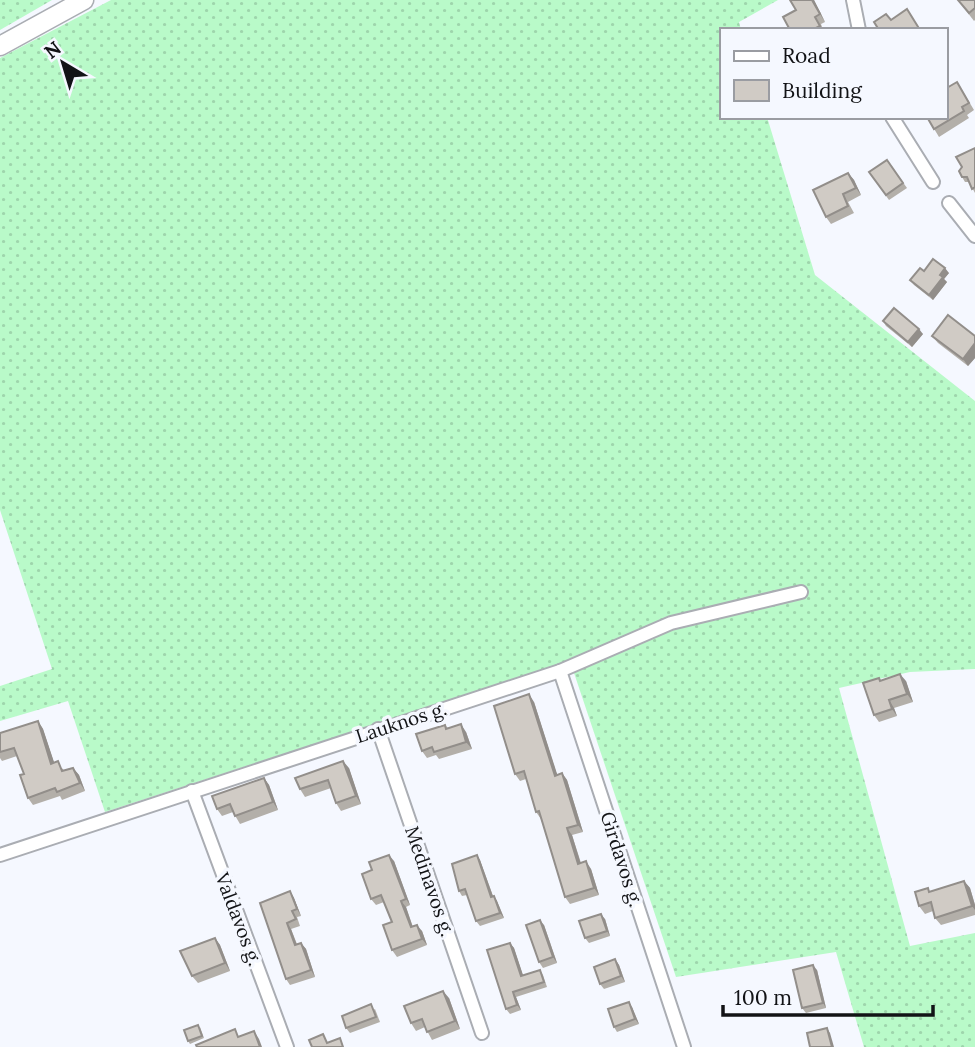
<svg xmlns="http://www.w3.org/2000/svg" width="975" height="1047" viewBox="0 0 975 1047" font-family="Lora,serif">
	<defs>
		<pattern id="grass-dots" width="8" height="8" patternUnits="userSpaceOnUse" patternTransform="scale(1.75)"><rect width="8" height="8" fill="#b9fac9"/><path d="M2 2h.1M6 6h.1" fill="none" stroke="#9ed5ac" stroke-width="1.8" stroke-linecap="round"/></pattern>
	</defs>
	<rect width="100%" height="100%" fill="#f5f8ff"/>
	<g fill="url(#grass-dots)">
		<path d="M0,0H52L0,30Z"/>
		<path d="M111,0H778L739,22L741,30H721V117H767L815,275L975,401V669L910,672L839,688L910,946L975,933V1047H864L836,952L676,977L570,661L105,812L68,701L0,721V686L52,669L0,510V58Z"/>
	</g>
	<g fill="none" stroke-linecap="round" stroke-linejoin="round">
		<defs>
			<g id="street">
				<path d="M853,0L859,30"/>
				<path d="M892,117L933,182"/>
				<path d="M949,203L975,236"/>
				<path d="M560,671L684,1047"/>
				<path d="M378,729L482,1033"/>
				<path d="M192,791L287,1047"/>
				<path d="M0,855L560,671L671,623L801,592"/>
			</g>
			<path id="secondary" d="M0,46L84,0"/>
		</defs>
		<use href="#street" stroke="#aaadb3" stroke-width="16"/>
		<use href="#secondary" stroke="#aaadb3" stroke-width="21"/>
		<use href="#street" stroke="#fff" stroke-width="12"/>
		<use href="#secondary" stroke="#fff" stroke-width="18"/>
	</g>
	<g fill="#b3afa9">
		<path d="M814,0L825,22L821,24L823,30H790Z"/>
		<path d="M958,0H975V20L974,21Z"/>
		<path d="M962,90L974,110L967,115L969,118L939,137L927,117Z"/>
		<path d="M975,148V193L969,182H965L962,177Z"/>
		<path d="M887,160L907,188L889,200L869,172Z"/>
		<path d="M848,173L854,180L861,195L848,202L854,213L831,224L826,217Z"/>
		<path d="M924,271L949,273L944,279L947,282L933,300L914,285L910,280Z"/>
		<path d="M883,321L923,334L912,347L886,326Z"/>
		<path d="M932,336H975V358L968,366L938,343Z"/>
		<path d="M879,678L881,680L906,681L913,702L894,708L897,716L879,722L874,715Z"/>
		<path d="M534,702L557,775L562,773L567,780L583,832L572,835L581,863L591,869L599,895L570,904L565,897L541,819L536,812L526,779L520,781L515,774Z"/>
		<path d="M38,721L43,729L54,763L63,769L64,771L73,768L79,775L85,791L62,800L60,796L33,805L28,798L24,774L17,756L2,761L0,758V733Z"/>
		<path d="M445,725L448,728L466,732L472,749L439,759L436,755L427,758L422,751Z"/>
		<path d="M349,768L361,804L341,811L336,803L331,788L305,797L300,789Z"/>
		<path d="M264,778L269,785L278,810L240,824L233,812L222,816L217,809Z"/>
		<path d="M477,855L480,860L493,896H494L497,901L504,918L480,926L476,921L467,895L462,896L459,891Z"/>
		<path d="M394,861L410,905L406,907L413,927L422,931L427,945L397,957L392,950V922L384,902L376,905L371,899L372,870Z"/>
		<path d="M964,881L970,888L975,905V915L941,925L935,918L933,911L925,914L919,906L930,892Z"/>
		<path d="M290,891L294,898L301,916L297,917L300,926L291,929L297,944L301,943L306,949L315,977L290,985L286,979L260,903Z"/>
		<path d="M605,919L610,936L589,943L585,938Z"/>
		<path d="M544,925L557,963L543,968L539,962Z"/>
		<path d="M215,938L220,945L230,971L198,983L192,976Z"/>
		<path d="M510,943L514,948L523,976L540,970L543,975L547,987L516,997L521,1010L510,1014L506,1009Z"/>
		<path d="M615,959L619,965L625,982L604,989L600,984Z"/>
		<path d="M817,970L826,1008L806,1013L802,1008Z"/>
		<path d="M449,998L460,1029L432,1040L425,1027L416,1031L411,1023Z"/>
		<path d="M632,1007L639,1024L617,1032L614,1027Z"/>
		<path d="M375,1009L380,1022L350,1033L346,1028Z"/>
		<path d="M200,1027L204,1038L190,1044L188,1041Z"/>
	</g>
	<g fill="#928e8a">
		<path d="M812,0H814L825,22L820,14Z"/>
		<path d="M848,173L854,180L861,195L856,188Z"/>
		<path d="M945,268L949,273L944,279L947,282L933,300L929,295L940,275Z"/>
		<path d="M919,329L923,334L912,347L908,342Z"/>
		<path d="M975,343V358L968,366L963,359Z"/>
		<path d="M900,674L906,681L913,702L907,694Z"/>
		<path d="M529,694L534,702L560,783L555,776Z"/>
		<path d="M889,700L894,708L897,716L892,709Z"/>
		<path d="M38,721L43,729L57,771L51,764Z"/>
		<path d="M461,724L466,732L472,749L466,742Z"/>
		<path d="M343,761L349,768L361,804L356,796Z"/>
		<path d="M73,768L79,775L85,791L80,783Z"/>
		<path d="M562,773L567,780L583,832L578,825Z"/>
		<path d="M264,778L269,785L278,810L273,802Z"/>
		<path d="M567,828L572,835L583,871L578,864Z"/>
		<path d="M389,855L394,861L410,905L406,899Z"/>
		<path d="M477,855L480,860L495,902L491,897Z"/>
		<path d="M586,861L591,869L599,895L594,888Z"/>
		<path d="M964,881L970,888L975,905V910L972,906Z"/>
		<path d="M290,891L294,898L301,916L297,909Z"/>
		<path d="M494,896L497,901L504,918L500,913Z"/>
		<path d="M401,901L406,907L415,934L411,927Z"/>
		<path d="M601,914L605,919L610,936L607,931Z"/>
		<path d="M540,920L544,925L557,963L553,957Z"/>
		<path d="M287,923L291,929L299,951L295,945Z"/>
		<path d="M417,925L422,931L427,945L422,939Z"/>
		<path d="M215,938L220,945L230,971L225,963Z"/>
		<path d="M301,943L306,949L315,977L311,970Z"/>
		<path d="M510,943L514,948L525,981L521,976Z"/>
		<path d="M615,959L619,965L625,982L621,976Z"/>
		<path d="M813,965L817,970L826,1008L823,1003Z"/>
		<path d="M443,991L449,998L460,1029L455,1021Z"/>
		<path d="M513,992L516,997L521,1010L517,1005Z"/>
		<path d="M629,1002L632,1007L639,1024L635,1019Z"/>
		<path d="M827,1028L830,1033L834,1047H832Z"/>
		<path d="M254,1031L259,1039L262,1047H260Z"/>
	</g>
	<g fill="#d0cbc5" stroke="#928e8a" stroke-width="2">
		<path d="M790,0H812L820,14L815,17L820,26L812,30H790L783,17L796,10Z"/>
		<path d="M958,0H975V8L969,13Z"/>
		<path d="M907,9L920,30H879L874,22L886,14L891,20Z"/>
		<path d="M957,82L969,103L962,107L964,111L934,129L927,117H945V89Z"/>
		<path d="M975,148V187L972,189L967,177H962L959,171L962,167L956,157Z"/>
		<path d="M887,160L903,183L886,195L869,172Z"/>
		<path d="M848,173L856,188L843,194L848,206L826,217L813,190Z"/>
		<path d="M933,259L945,268L940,275L943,277L929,295L910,280L920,268L924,271Z"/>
		<path d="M894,308L919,329L908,342L883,321Z"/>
		<path d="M948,315L975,336V343L963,359L932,336Z"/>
		<path d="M900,674L907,694L889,700L892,709L874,715L863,683L879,678L880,681Z"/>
		<path d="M529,694L555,776L562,773L578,825L567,828L578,864L586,861L594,888L565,897L539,811L536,812L524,771L515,774L494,706Z"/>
		<path d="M38,721L51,764L58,761L62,771L73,768L80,783L57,792L55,788L28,798L20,775L24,774L14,748L0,752V733Z"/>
		<path d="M461,724L466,742L434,752L432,747L422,751L416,734L445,725L446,729Z"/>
		<path d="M343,761L356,796L336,803L328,780L300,789L295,778Z"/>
		<path d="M264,778L273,802L235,816L230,804L217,809L212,796Z"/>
		<path d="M389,855L406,899L401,901L411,927L417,925L422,939L392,950L383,925L392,922L381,895L371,899L362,874L372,870L369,862Z"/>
		<path d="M477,855L491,897L494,896L500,913L476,921L465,889L459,891L452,864Z"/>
		<path d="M964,881L972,906L935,918L931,902L919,906L915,892L928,888L929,892Z"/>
		<path d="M290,891L297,909L292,911L296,919L287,923L295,945L301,943L311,970L286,979L260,903Z"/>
		<path d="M601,914L607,931L585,938L579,921Z"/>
		<path d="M540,920L553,957L539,962L526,925Z"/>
		<path d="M215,938L225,963L192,976L180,951Z"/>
		<path d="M510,943L521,976L540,970L544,982L513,992L517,1005L506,1009L487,950Z"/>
		<path d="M615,959L621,976L600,984L594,967Z"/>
		<path d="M813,965L823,1003L802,1008L793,970Z"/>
		<path d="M443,991L455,1021L427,1032L422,1019L411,1023L404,1006Z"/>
		<path d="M629,1002L635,1019L614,1027L608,1009Z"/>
		<path d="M371,1004L376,1017L346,1028L342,1016Z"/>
		<path d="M198,1025L202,1036L188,1041L184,1030Z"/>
		<path d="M827,1028L832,1047H810L807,1033Z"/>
		<path d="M235,1029L238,1037L254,1031L260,1047H197L196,1045Z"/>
		<path d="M323,1034L327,1043L340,1038L343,1047H312L309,1040Z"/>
	</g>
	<g text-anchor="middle" stroke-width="7" stroke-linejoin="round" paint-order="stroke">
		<g font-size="19" fill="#121316" stroke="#f5f8ff">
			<text transform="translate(401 722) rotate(-18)" y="7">Lauknos g.</text>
			<text transform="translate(622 859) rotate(72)" y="7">Girdavos g.</text>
			<text transform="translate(430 881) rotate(71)" y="7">Medinavos g.</text>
			<text transform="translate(239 919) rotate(69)" y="7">Valdavos g.</text>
		</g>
	</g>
	<rect x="720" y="28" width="228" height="91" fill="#f5f8ff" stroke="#9a9ca2" stroke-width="2"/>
	<rect x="734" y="51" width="35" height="10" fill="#ffffff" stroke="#9a9ca2" stroke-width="2"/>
	<text x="782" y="63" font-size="21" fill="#121316">Road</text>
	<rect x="734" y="80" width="35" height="21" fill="#d0cbc5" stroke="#9a9ca2" stroke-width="2"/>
	<text x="782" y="98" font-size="21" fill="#121316">Building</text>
	<g transform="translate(63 63) rotate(322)" stroke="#f5f8ff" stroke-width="5" paint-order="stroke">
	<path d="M0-5L12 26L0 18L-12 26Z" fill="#121316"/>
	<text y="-10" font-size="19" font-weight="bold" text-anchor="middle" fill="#121316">N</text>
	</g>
	<path d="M723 1005v10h210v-10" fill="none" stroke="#121316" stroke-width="3.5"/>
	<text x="734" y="1005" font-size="21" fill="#121316" stroke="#f5f8ff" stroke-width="5" paint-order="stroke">100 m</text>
</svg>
